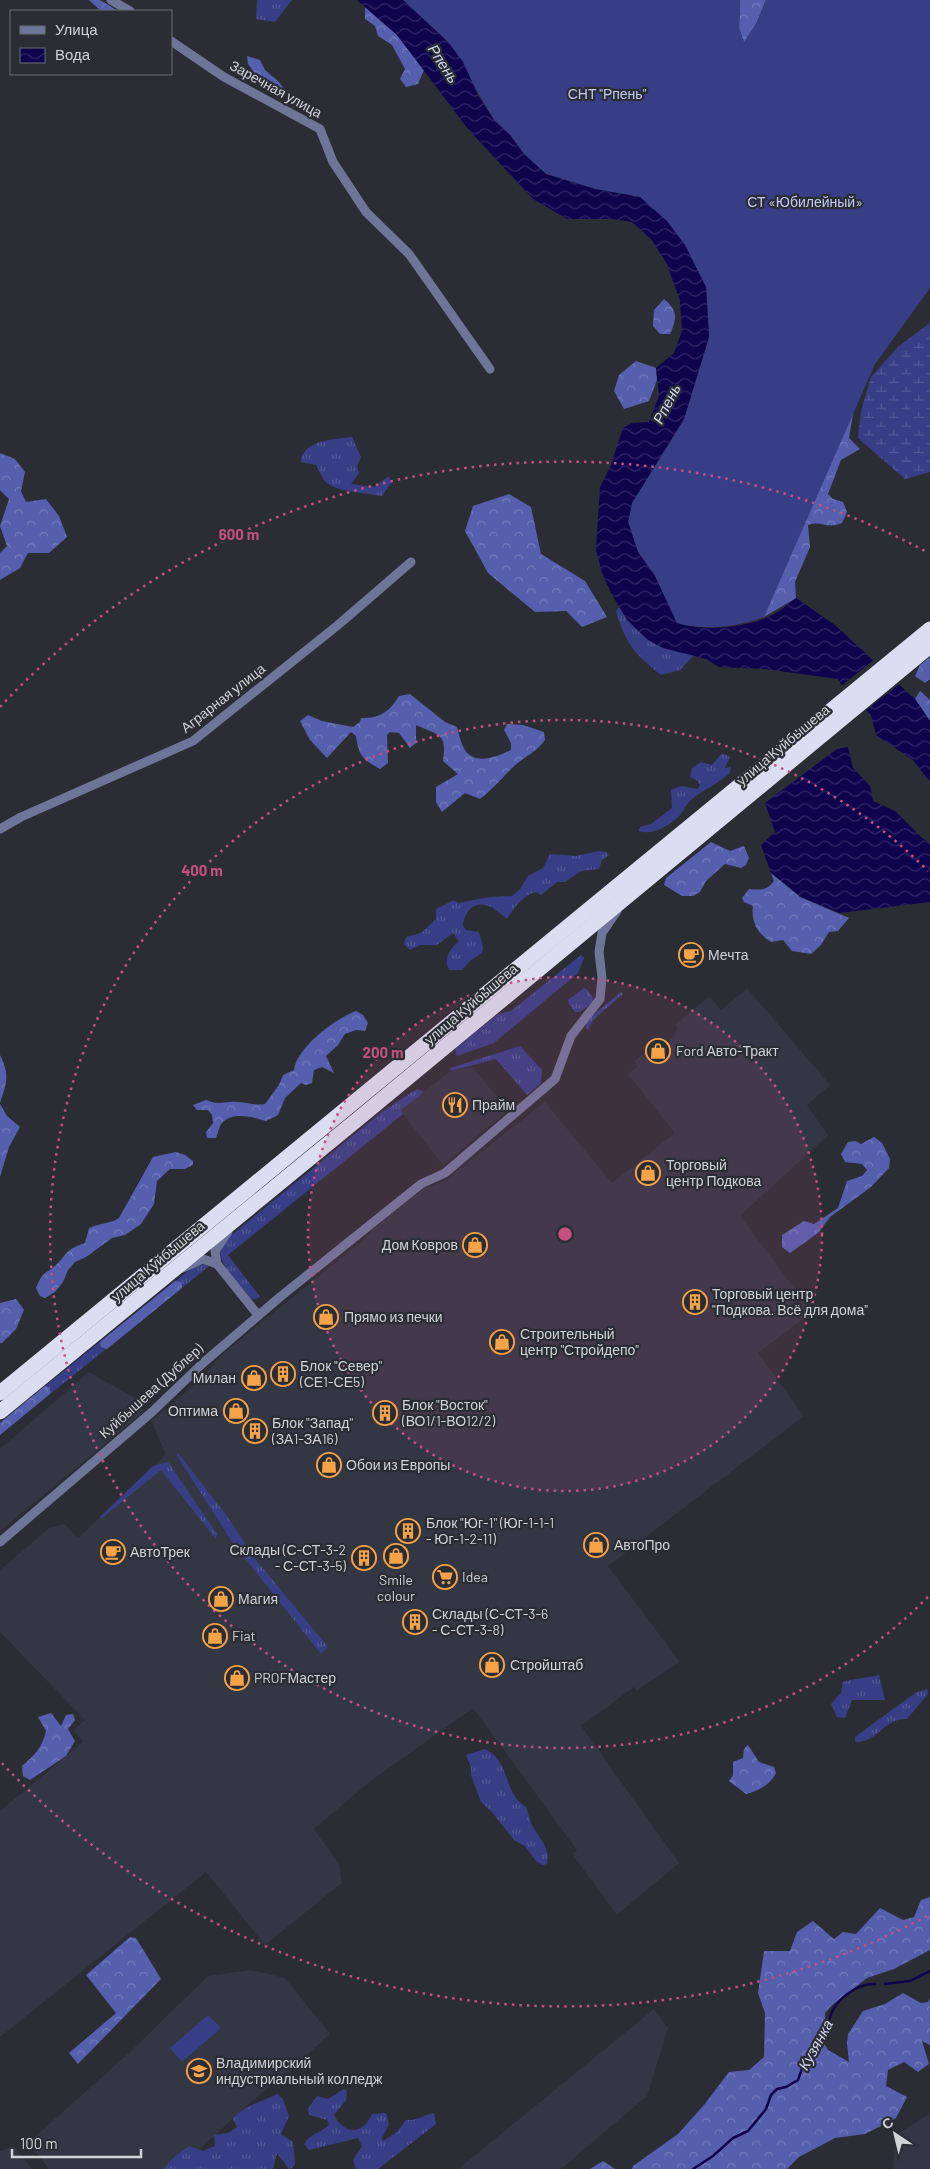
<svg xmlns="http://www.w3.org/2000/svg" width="930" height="2169" viewBox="0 0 930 2169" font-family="Barlow,sans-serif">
	<defs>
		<pattern id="grass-tufts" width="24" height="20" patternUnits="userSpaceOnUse" patternTransform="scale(1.25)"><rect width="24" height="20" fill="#373e85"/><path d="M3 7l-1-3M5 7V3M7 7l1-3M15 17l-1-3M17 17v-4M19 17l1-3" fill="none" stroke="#535996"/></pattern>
		<pattern id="forest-crowns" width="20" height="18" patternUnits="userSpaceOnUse" patternTransform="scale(1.25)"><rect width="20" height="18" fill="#555fae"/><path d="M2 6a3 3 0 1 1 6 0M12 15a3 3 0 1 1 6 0" fill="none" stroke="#747cbc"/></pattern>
		<pattern id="wetland-marsh" width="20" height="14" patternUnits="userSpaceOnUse" patternTransform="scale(1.25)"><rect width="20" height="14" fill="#373e85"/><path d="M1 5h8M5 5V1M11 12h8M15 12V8" fill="none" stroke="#535996"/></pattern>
		<pattern id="water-waves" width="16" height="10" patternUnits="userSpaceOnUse" patternTransform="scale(1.25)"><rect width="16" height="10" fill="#0f034e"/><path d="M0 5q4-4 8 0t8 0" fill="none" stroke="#312767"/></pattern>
	</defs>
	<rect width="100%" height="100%" fill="#2b2d35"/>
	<g fill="#333643">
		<path d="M747,988L830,1085L807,1105L828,1135L740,1216L812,1312L758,1353L804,1416L608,1566L680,1662L637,1690L634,1687L581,1726L679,1863L617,1915L572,1854L577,1850L473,1708L368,1783L314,1829L339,1864L342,1883L265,1945L206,1872L0,2037V1811L83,1742L74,1730L85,1720L0,1632V1570L49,1528L65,1524L78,1538L166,1454L151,1421L201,1379L220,1356L362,1241L382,1221L423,1189L446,1180L545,1102L612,1183L675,1133L628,1074L638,1066L634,1061L659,1041L663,1046L676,1034L675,1032L678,1029L675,1025L709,996L721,1010Z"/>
		<path d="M472,1067L508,1110L443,1165L400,1110L451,1071Z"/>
		<path d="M89,1372L145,1404L140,1415L0,1531V1449Z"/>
		<path d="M251,1970L285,1978L330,2034L280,2079L254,2099L178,2169H49L28,2143L130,2052L208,1976Z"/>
		<path d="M654,2009L668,2028L647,2096L561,2169H458Z"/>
		<path d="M930,2113V2169H893L896,2135Z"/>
		<path d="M14,2146L32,2169H0V2151Z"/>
	</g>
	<g fill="url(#grass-tufts)">
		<path d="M257,0H292L275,22L256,19Z"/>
		<path d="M352,437L361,457L357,466L359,473L351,484L374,487L389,476L391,483L382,496C368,493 337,492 327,483C322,479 319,470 316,465L301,462C302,440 335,439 352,437Z"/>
		<path d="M619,607C629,623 644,640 662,647C672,651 684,652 694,655L680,670L661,675C635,654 626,645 616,611Z"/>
		<path d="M722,753L730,757L725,768L731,767L730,773C718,784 704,789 692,799C687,803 684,810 680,815C671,825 653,836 639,831L640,827L651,824L672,808L671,790L681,786L698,789L700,785L698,781L690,777L692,768L701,762L712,765Z"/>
		<path d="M599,851L606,852L609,855L602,860L599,869L581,871L565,882H557L541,895L536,892C524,894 513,909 507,919C502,915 496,910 491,907C475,899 464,911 463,926L466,930L479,932L483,947L482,953L471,960L462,970H449C443,958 450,949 459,941L453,933L437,945H420L410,950L404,944L406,937L421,933L436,919V909L454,900L458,903L489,897L512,896L520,889L528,876L543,868L550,854L576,856Z"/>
		<path d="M581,955L584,958L578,973L494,1043L457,1056L455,1049L498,1014L511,1011Z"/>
		<path d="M584,988L588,990L593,998V1002L580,1012H575L569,1004L568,1000Z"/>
		<path d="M621,992L623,994L593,1020L588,1030L586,1028L587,1020Z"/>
		<path d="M520,1046L542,1070L541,1083L527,1095L496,1059L451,1071L450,1068Z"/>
		<path d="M417,1089L424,1092L401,1110L403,1114L228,1255L260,1297L252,1300C241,1286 211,1260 223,1242L383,1111Z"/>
		<path d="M204,1264L209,1266L50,1394V1387L45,1386L193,1267Z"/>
		<path d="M178,1453L227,1516L256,1560L328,1647L321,1654L232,1542L176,1454Z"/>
		<path d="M168,1462L217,1534L216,1539L161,1470L102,1518L100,1517L153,1466Z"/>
		<path d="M879,1675L885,1700H852L845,1718L837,1717L831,1704L841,1693L843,1682C855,1678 867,1678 879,1675Z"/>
		<path d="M927,1689L928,1694L907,1719C883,1718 878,1743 855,1742V1737L915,1693Z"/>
		<path d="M485,1749C511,1761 502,1792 526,1807C528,1812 529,1818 531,1823C537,1837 551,1846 547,1864L542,1865L536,1861L525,1846L514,1840L492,1812L481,1802L471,1775V1767L466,1755Z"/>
		<path d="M344,2089L347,2091L346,2100L334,2115C344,2135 363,2135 372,2114L386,2113L389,2124L382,2138L383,2141L397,2132L406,2120C417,2121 423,2115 434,2113L436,2124L378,2169H356L353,2160L362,2146L358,2138L309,2150L304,2144C310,2134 320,2133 329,2125L327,2120L309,2115L308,2109L317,2096L328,2099Z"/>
		<path d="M277,2094L283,2099L289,2116L281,2134L293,2142L295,2164L291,2169H289L277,2153L273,2169H163L175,2156L189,2146L203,2151L215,2146L214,2135L228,2133L237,2127L233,2119C242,2106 264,2101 277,2094Z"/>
	</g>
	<g fill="url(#forest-crowns)">
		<path d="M89,0H100L118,11H101Z"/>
		<path d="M740,0H766L757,22L744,43L739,28Z"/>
		<path d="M365,7L397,35L424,70L418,84L406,87L400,79L405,69L392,45L378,36L375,26L365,19Z"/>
		<path d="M247,56L260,60L265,70L279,82L285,90L283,93L256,75L248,64Z"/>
		<path d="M664,299C678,311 677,318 670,334H660L653,326L654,310Z"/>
		<path d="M636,361L656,368L657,380L649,401L624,409L614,391L619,375Z"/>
		<path d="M857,391L849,438L860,449L841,460L828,494L833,499L843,502L847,512L842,523C824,530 823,520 808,525L810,547L795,582L796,598L764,617L757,607Z"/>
		<path d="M0,453L15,459L25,472L21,491L26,502L46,499L59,516L67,537L49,553H28L20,568L0,580V553L7,546L0,526L9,499L0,490Z"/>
		<path d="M509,494L531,507L541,554L585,581L607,617L582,627L566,611L535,612L488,573L465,531L473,506Z"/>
		<path d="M930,657V679L925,683L915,676L920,665Z"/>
		<path d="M920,691L930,700V721L915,699Z"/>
		<path d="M410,694L445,722L457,727C459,734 461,744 465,750C475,766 498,756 511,750V743L504,730L507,724L523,725L544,732L545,740C535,754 523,757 512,768C501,779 492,790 480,799L465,793L442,812L436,802V787L458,774L443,761C447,733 440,736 416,725V743L410,748L399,733L390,732L387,735L388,763L380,769C362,759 359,756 356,736L351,732L327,758L310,740L300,721L308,715L322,721L353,727L360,722L361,718C380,719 390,711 399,696Z"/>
		<path d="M711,842L730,851L744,846L749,858L746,865L741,868L725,864L706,881L700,892L693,896H682L664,885L666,878Z"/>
		<path d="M771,873L800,897L849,918L838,931L829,932L821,945L811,954L792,951L783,940L771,942C757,933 751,922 753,906L744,902L742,898L749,889C759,890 767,891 774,881Z"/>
		<path d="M356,1011L363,1015L368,1023L365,1031L356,1030L345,1034L338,1045L326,1056L334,1073L322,1067L314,1070L312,1083L306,1085L301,1083L285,1098L278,1115L266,1121C253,1117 233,1111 222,1123C219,1126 218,1134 216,1138H207L206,1132L213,1123L212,1115L208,1110H197L193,1105L206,1100C222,1106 223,1101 237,1102C247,1102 254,1106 265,1104L279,1085L283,1075L294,1070C297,1047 335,1019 356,1011Z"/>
		<path d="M0,1055C10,1075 7,1083 0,1103Z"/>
		<path d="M0,1104L7,1116L20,1127L9,1147L0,1177Z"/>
		<path d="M874,1137L882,1143L890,1159L889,1168L871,1187L830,1217L818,1233L790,1253L782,1247V1235L804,1221L814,1224L838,1208L847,1181L862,1176L867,1170L862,1164L845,1162L841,1154L848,1142L855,1141L861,1144Z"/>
		<path d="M176,1152L185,1155L193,1161V1165L185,1169H170L157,1181L154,1204L141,1224L125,1235L112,1238L86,1257L75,1262L68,1270L63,1282L55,1292L45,1298L40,1296L36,1288C44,1268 47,1275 59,1262C70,1249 69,1249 85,1243L89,1228C99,1223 110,1224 119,1218L153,1157Z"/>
		<path d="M175,1281L182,1282V1288L107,1349L101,1347L100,1342Z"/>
		<path d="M16,1299L24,1310L16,1329L2,1343H0V1303Z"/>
		<path d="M45,1386L50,1387V1394L0,1435V1423Z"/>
		<path d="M51,1713L61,1726L66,1715L73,1714L75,1720L68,1729L75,1741L66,1756L30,1780L23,1776L22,1766C35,1755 42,1748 46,1731L38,1717Z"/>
		<path d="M748,1745L759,1762L774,1767L776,1773C770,1785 758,1791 746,1794L729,1781L733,1775V1762L743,1758L744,1749Z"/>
		<path d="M930,1897V1950L894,1969L867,1978L831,2006L825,2013V2045L828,2050L849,2062L847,2044L848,2034L863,2011L885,2004L903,1993L921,2003L928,2002L930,1998V2045L922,2041L929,2064L918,2072L904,2062L888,2070L886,2086L907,2097L896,2118L865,2134L835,2138L799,2157L787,2169H632L633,2166L678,2134L704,2105L729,2072L749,2070L764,2057L765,2013L758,1993L764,1951H790L797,1932L813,1921L834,1939L843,1932L856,1934L880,1908L903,1920L914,1917L921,1900Z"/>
		<path d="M130,1937L136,1938L161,1979L78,2064L69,2053L116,2013L86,1975Z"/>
		<path d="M603,2161L615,2169H590Z"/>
	</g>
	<path fill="url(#wetland-marsh)" d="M930,323V472L905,479L858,438L861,411L871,377L899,346Z"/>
	<g fill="#373e85">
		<path d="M403,0H740L739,28L744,42L757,22L766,0H930V288L875,364L764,617C738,627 704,631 676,623L655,576L638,552L628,522L632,503L684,419L709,337L708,316L706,287L640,197L595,189L546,174L524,154L510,135L494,120L448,42Z"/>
		<path d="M208,2015L221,2028L182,2062L170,2048Z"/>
	</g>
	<g fill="url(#water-waves)">
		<path d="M357,0H403L448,42L463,62L478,95L494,120L510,135L524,154L546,174L595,189L640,197L667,221L685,245L706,287L709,337L684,419L632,503L628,522L638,552L655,576L677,623C705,632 743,628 770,616C779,612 788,604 796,598L835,625L915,699L930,721V782L913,760L876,735L871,715L843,688L838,679L765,669L719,667L706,659L663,648L648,640L627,620L611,593L602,573L596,550L600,487L611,465L623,428L632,423L649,422L659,396L656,368L674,353L682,331L680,301L667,264L651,239L632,222L613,219H567L533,199L468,129L397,35Z"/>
		<path d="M848,747L853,768L870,786L873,801L895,811L921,837L930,843V902L839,913L801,897L771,873L761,845L775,832L765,803L837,749Z"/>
	</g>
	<path fill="#2b2d35" d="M876,658L902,682L864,712L840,687Z"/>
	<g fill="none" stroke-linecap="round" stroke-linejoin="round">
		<g stroke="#0f034e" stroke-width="2.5">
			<path d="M885,1984L910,1981L930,1971"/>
			<path d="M693,2169L713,2156L733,2138L748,2131L766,2109L771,2095L777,2089L786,2087L798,2080C804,2059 812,2054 823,2037C828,2029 828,2020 832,2012C839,1997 859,1983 875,1984"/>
		</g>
		<g stroke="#6e7599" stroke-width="9">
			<path d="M111,0L130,11"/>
			<path d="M171,41L224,77L320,129L333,162L366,212L409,254L490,369"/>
			<path d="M0,829L21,817L193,741L338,625L411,562"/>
			<path d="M228,1232L215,1251L217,1264L258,1315"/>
			<path d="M183,1268L203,1259L217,1264"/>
			<path d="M0,1542L152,1412L203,1363L280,1297L421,1184L445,1173L555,1079L571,1036L600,999L602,978L599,952L602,933L617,911"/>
		</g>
		<g stroke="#dadef0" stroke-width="15">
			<path d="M0,1393L930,629"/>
			<path d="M0,1412L358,1119L930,646"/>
		</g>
	</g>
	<circle cx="565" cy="1234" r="257" fill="#c65080" fill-opacity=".12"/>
	<g fill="none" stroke="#c65080" stroke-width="2.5" stroke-dasharray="2.5 5">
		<circle cx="565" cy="1234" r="257"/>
		<path d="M928 1597A514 514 0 1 1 928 871"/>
		<path d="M927 1916A772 772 0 0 1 0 1761M0 707A772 772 0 0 1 927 552"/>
	</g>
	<defs>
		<symbol id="cafe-ring" viewBox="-11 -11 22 22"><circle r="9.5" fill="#2b2d35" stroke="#f5a346" stroke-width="1.5"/><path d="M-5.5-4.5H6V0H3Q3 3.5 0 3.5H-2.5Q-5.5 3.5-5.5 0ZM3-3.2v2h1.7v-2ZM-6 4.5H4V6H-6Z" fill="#f5a346"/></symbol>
		<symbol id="shop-ring" viewBox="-11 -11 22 22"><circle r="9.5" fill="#2b2d35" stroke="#f5a346" stroke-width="1.5"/><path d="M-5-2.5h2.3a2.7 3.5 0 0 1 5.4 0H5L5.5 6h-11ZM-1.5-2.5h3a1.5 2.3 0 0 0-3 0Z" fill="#f5a346"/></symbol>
		<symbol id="restaurant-ring" viewBox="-11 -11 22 22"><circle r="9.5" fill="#2b2d35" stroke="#f5a346" stroke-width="1.5"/><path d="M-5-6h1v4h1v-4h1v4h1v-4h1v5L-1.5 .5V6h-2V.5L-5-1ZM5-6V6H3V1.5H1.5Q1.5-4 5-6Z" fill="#f5a346"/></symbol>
		<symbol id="building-ring" viewBox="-11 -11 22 22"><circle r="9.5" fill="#2b2d35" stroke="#f5a346" stroke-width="1.5"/><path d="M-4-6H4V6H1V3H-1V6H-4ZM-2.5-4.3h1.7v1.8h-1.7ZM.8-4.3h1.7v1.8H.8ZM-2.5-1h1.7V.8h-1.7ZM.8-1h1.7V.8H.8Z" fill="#f5a346"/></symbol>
		<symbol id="supermarket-ring" viewBox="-11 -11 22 22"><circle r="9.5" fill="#2b2d35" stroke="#f5a346" stroke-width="1.5"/><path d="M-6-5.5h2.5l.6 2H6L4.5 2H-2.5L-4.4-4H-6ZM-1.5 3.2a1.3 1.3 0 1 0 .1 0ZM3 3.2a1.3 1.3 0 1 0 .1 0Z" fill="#f5a346"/></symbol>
		<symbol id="university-ring" viewBox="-11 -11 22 22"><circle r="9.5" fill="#2b2d35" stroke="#f5a346" stroke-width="1.5"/><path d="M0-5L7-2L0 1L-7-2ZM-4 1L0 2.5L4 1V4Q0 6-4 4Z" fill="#f5a346"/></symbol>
	</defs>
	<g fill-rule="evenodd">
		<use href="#cafe-ring" x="677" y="941" width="28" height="28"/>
		<use href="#shop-ring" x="644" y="1037" width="28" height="28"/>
		<use href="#restaurant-ring" x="441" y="1091" width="28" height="28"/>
		<use href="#shop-ring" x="634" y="1159" width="28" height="28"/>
		<use href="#shop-ring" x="461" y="1231" width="28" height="28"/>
		<use href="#building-ring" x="681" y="1288" width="28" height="28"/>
		<use href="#shop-ring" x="312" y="1303" width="28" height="28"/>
		<use href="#shop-ring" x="488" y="1328" width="28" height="28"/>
		<use href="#building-ring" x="269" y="1360" width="28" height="28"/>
		<use href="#shop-ring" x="240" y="1364" width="28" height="28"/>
		<use href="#shop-ring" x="222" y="1397" width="28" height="28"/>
		<use href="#building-ring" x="371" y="1399" width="28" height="28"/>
		<use href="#building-ring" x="241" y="1417" width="28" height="28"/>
		<use href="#shop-ring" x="315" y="1451" width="28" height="28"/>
		<use href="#building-ring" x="394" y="1517" width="28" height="28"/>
		<use href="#shop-ring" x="582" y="1531" width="28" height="28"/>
		<use href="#cafe-ring" x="99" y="1538" width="28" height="28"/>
		<use href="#shop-ring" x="382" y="1542" width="28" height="28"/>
		<use href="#building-ring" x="350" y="1544" width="28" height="28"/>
		<use href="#supermarket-ring" x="431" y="1563" width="28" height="28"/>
		<use href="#shop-ring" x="207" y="1585" width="28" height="28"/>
		<use href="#building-ring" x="401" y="1608" width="28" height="28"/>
		<use href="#shop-ring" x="201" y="1622" width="28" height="28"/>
		<use href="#shop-ring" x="478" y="1651" width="28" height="28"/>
		<use href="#shop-ring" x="223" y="1664" width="28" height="28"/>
		<use href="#university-ring" x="185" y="2057" width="28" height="28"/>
	</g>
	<g text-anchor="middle" stroke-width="4.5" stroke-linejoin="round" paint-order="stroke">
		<g font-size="14" fill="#d1d2d7" stroke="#2b2d35">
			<text transform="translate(276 89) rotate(29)" y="5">Заречная улица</text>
			<text transform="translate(223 698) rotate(-38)" y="5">Аграрная улица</text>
			<text transform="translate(783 745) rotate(-40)" y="5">улица Куйбышева</text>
			<text transform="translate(471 1004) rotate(-40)" y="5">улица Куйбышева</text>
			<text transform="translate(158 1261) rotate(-40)" y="5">улица Куйбышева</text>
			<text transform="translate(151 1391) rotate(-42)" y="5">Куйбышева (Дублер)</text>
		</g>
		<g font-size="14" fill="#c2cbf6" stroke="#2b2d35">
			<text x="607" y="99">СНТ "Рпень"</text>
			<text x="805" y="207">СТ «Юбилейный»</text>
		</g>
		<g font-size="14" fill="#d1d2d7" stroke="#2b2d35" text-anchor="start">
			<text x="708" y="960">Мечта</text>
			<text x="676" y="1056">Ford Авто-Тракт</text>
			<text x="472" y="1110">Прайм</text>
			<text x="666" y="1170">Торговый<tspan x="666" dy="16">центр Подкова</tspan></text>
			<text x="458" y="1250" text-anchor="end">Дом Ковров</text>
			<text x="712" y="1299">Торговый центр<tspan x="712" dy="16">"Подкова. Всё для дома"</tspan></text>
			<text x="344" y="1322">Прямо из печки</text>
			<text x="520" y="1339">Строительный<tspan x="520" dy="16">центр "Стройдепо"</tspan></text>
			<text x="300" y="1371">Блок "Север"<tspan x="300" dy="16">(СЕ1-СЕ5)</tspan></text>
			<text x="236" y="1383" text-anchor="end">Милан</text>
			<text x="402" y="1410">Блок "Восток"<tspan x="402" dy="16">(ВО1/1-ВО12/2)</tspan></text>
			<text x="218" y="1416" text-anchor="end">Оптима</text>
			<text x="272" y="1428">Блок "Запад"<tspan x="272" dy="16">(ЗА1-ЗА16)</tspan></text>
			<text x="346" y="1470">Обои из Европы</text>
			<text x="426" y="1528">Блок "Юг-1" (Юг-1-1-1<tspan x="426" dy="16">- Юг-1-2-11)</tspan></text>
			<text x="614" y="1550">АвтоПро</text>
			<text x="346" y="1555" text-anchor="end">Склады (С-СТ-3-2<tspan x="346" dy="16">- С-СТ-3-5)</tspan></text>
			<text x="130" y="1557">АвтоТрек</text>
			<text x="462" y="1582">Idea</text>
			<text x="396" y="1585" text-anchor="middle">Smile<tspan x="396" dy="16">colour</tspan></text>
			<text x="238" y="1604">Магия</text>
			<text x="432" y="1619">Склады (С-СТ-3-6<tspan x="432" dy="16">- С-СТ-3-8)</tspan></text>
			<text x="232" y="1641">Fiat</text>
			<text x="510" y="1670">Стройштаб</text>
			<text x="254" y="1683">PROFМастер</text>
			<text x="216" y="2068">Владимирский<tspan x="216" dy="16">индустриальный колледж</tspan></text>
		</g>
		<g font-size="15" font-style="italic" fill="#d2d7ed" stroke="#2b2d35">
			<text transform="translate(443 64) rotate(57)" y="5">Рпень</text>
			<text transform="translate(667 404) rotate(-63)" y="5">Рпень</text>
			<text transform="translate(816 2045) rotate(-61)" y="5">Кузянка</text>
		</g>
	</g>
	<circle cx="565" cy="1234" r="8" fill="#c65080" stroke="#2b2d35" stroke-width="2.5"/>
	<g font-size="15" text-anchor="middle" font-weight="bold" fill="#c65080" stroke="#2b2d35" stroke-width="4.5" stroke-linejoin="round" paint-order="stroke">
		<text x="239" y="540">600 m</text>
		<text x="202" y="876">400 m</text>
		<text x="383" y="1058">200 m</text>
	</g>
	<rect x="10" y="10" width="162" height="65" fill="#2b2d35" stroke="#6d6f76"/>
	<rect x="20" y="26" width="25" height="8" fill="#6e7599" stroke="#6d6f76"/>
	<text x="55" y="35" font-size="15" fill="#d1d2d7">Улица</text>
	<rect x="20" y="48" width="25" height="15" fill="url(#water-waves)" stroke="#6d6f76"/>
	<text x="55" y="60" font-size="15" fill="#d1d2d7">Вода</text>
	<g transform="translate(895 2134) rotate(325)" stroke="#2b2d35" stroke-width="4" paint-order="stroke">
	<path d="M0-4L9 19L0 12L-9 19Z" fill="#d1d2d7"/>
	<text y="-8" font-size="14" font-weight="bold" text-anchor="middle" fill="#d1d2d7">С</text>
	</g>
	<path d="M12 2149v8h129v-8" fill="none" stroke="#d1d2d7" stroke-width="2.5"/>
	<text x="20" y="2149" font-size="15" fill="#d1d2d7" stroke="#2b2d35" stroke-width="4" paint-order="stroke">100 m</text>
</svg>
